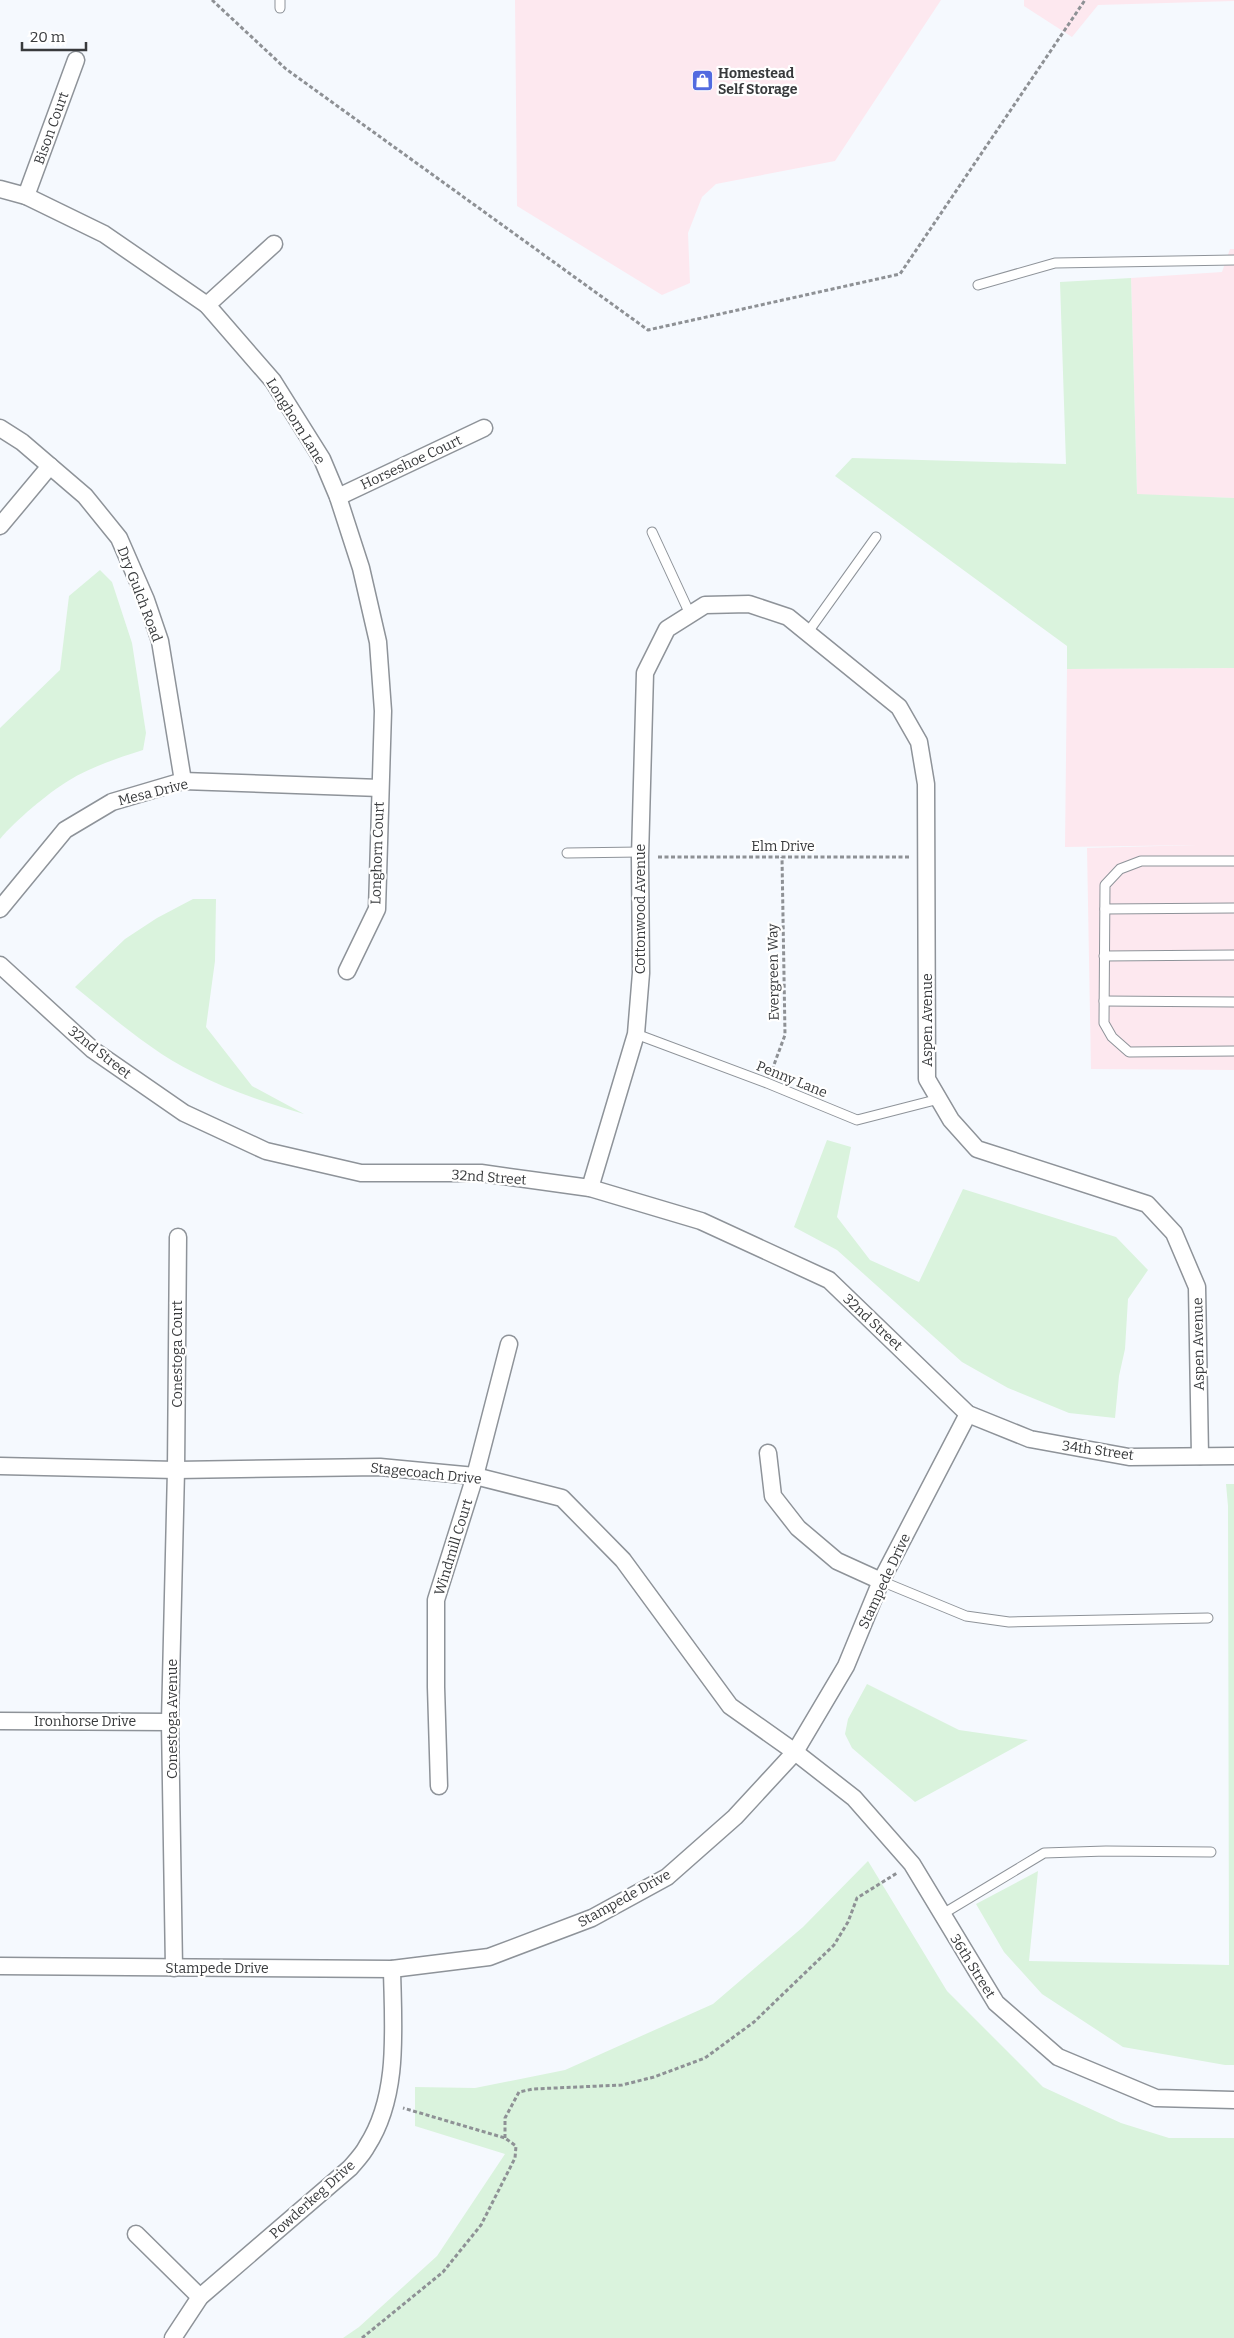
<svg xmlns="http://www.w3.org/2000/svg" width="1234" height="2338" viewBox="0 0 1234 2338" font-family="Bitter,serif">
	<rect width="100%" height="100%" fill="#f5f9fe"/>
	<g fill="#fde8ef">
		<path d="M515,0H941L835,161L716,184L702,197L688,233L690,283L662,295L517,206Z"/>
		<path d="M1024,0H1234V1L1098,5L1072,37L1024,6Z"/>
		<path d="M1230,249H1234V498L1137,495L1131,278L1222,272Z"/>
		<path d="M1234,668V1070L1091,1069L1087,848L1197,845L1065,847L1067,669Z"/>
	</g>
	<g fill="#daf3dd">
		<path d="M1131,278L1137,494L1234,498V668L1067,669V646L835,476L852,458L1066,464L1060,282Z"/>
		<path d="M100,570L112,582L132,643L146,733L143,750C118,758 90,767 68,781C48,793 15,821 0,839V728L60,670L69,596Z"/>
		<path d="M193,899H216L215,961L206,1027L252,1086L304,1114C266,1103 228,1090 193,1072C152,1052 111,1016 75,987L125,939L157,918Z"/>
		<path d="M827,1140L851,1147L837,1217L870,1260L919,1282L963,1189L1116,1237L1148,1270L1128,1299L1125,1349L1119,1376L1115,1418L1069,1413L1008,1388L962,1362L837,1250L794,1227Z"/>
		<path d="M1226,1484H1234V2065H1225L1123,2047L1042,1994L1004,1952L976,1904L1038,1871L1029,1961L1229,1965L1228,1506Z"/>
		<path d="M867,1684L959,1730L1028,1740L915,1802L852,1748L845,1734L848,1719Z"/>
		<path d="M868,1861L947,1991L1043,2087L1121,2123L1169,2138H1234V2338H343L359,2327L437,2256L505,2154L415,2126V2087L475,2088L565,2070L713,2004L803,1927Z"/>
	</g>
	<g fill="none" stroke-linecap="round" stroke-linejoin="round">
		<defs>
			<g id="service">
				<path d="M280,0V8"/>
				<path d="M978,285L1055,263L1234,260"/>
				<path d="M652,532L690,614"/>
				<path d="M808,632L876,537"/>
				<path d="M567,853L640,852"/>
				<path d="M1234,861H1141L1120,869L1105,885L1104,1023L1112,1037L1129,1052L1234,1051"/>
				<path d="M1105,909L1234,908"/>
				<path d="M1104,956L1234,955"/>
				<path d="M1104,1001L1234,1002"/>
				<path d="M636,1034L767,1083L857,1120L939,1099"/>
				<path d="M881,1581L966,1616L1009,1622L1208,1618"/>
				<path d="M941,1915L1044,1853L1106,1851L1211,1852"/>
			</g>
			<g id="minor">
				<path d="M0,189L26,196L104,234L207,305L273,381L322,459L338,497L361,568L378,642L383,711L377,909L347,971"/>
				<path d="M26,196L76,60"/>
				<path d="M207,305L274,244"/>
				<path d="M0,428L22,442L85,496L119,538L146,600L160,641L183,781"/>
				<path d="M338,497L484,428"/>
				<path d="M0,526L50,466"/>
				<path d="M0,909L65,830L112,802L183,781L380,788"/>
				<path d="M0,965L93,1050L184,1113L266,1151L361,1173H481L590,1188L701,1221L829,1280L968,1414L1030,1439L1129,1457L1234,1456"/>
				<path d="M590,1188L636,1034L641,973L640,857L645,673L667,629L705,605L749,604L788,617L899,707L919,742L926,784L927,1079L951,1120L977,1149L1147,1204L1174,1233L1197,1287L1200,1456"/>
				<path d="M768,1453L773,1496L798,1528L837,1561L881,1581"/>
				<path d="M0,1466L176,1470L380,1467L475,1476L562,1498L623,1560L730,1706L795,1752L854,1798L912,1864L996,2003L1058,2057L1156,2098L1234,2100"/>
				<path d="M0,1721L170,1722"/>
				<path d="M439,1786L436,1687V1600L475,1476L509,1344"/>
				<path d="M0,1966L392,1969L489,1957L592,1918L667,1877L735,1817L795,1752L846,1666L881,1581L968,1414"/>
				<path d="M174,1968L170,1722L176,1470L178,1237"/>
				<path d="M136,2234L200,2297"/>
				<path d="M173,2338L200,2297L350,2168C356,2161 363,2154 367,2146C400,2095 393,2027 392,1969"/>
			</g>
		</defs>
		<use href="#service" stroke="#8e9399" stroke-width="11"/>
		<use href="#minor" stroke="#8e9399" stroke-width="19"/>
		<g stroke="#8e9195" stroke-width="3" stroke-dasharray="4 2.5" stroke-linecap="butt">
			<path d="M212,0L286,69L648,330L900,274L1085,0"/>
			<path d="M658,857H909"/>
			<path d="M772,1070L785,1035L782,857"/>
			<path d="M505,2138V2118L519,2092L533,2089L622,2085L654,2077L705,2058L754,2022L834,1945L848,1922L857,1898L897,1873"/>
			<path d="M362,2338L443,2272L481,2225L515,2158L516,2146L505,2138L403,2108"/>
		</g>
		<use href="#service" stroke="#fff" stroke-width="9"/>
		<use href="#minor" stroke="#fff" stroke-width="16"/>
	</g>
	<defs>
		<symbol id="shop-square" viewBox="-11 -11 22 22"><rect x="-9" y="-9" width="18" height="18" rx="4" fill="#526be0" stroke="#fff"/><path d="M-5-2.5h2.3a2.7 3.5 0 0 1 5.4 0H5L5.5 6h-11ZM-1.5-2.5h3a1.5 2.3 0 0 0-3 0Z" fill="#fff"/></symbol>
	</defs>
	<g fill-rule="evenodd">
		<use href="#shop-square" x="690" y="68" width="25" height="25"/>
	</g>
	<g text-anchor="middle" stroke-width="4.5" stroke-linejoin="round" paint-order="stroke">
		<g font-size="14" font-weight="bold" fill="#383a3c" stroke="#fff" text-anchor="start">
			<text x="718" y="78">Homestead<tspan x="718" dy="16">Self Storage</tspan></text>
		</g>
		<g font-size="14" fill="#383a3c" stroke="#fff">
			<text transform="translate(51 128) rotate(-70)" y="5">Bison Court</text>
			<text transform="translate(296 421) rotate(58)" y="5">Longhorn Lane</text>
			<text transform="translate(411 462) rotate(-25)" y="5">Horseshoe Court</text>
			<text transform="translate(140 594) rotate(69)" y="5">Dry Gulch Road</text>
			<text transform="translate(153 792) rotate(-14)" y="5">Mesa Drive</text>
			<text x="783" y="851">Elm Drive</text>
			<text transform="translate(377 853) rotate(-88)" y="5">Longhorn Court</text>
			<text transform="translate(640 909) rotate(-90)" y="5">Cottonwood Avenue</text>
			<text transform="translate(773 972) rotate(-91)" y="5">Evergreen Way</text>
			<text transform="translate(927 1020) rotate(-90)" y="5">Aspen Avenue</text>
			<text transform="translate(100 1052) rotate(38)" y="5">32nd Street</text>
			<text transform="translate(792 1079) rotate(22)" y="5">Penny Lane</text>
			<text transform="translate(489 1177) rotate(4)" y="5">32nd Street</text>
			<text transform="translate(873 1322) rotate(43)" y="5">32nd Street</text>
			<text transform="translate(1198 1344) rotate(-91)" y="5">Aspen Avenue</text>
			<text transform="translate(177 1354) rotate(-90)" y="5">Conestoga Court</text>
			<text transform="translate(1098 1450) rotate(8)" y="5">34th Street</text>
			<text transform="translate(426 1473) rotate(6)" y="5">Stagecoach Drive</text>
			<text transform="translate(453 1547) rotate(-73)" y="5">Windmill Court</text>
			<text transform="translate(884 1581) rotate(-65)" y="5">Stampede Drive</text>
			<text transform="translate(172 1719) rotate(-90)" y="5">Conestoga Avenue</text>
			<text x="85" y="1726">Ironhorse Drive</text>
			<text transform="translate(624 1898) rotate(-29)" y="5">Stampede Drive</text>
			<text transform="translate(973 1966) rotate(58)" y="5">36th Street</text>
			<text x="217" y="1973">Stampede Drive</text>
			<text transform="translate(312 2199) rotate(-42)" y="5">Powderkeg Drive</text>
		</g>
	</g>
	<path d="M22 42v8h64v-8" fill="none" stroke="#383a3c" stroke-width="2.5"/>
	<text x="30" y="42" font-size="15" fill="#383a3c" stroke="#ffffff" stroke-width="4" paint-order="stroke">20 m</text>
</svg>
